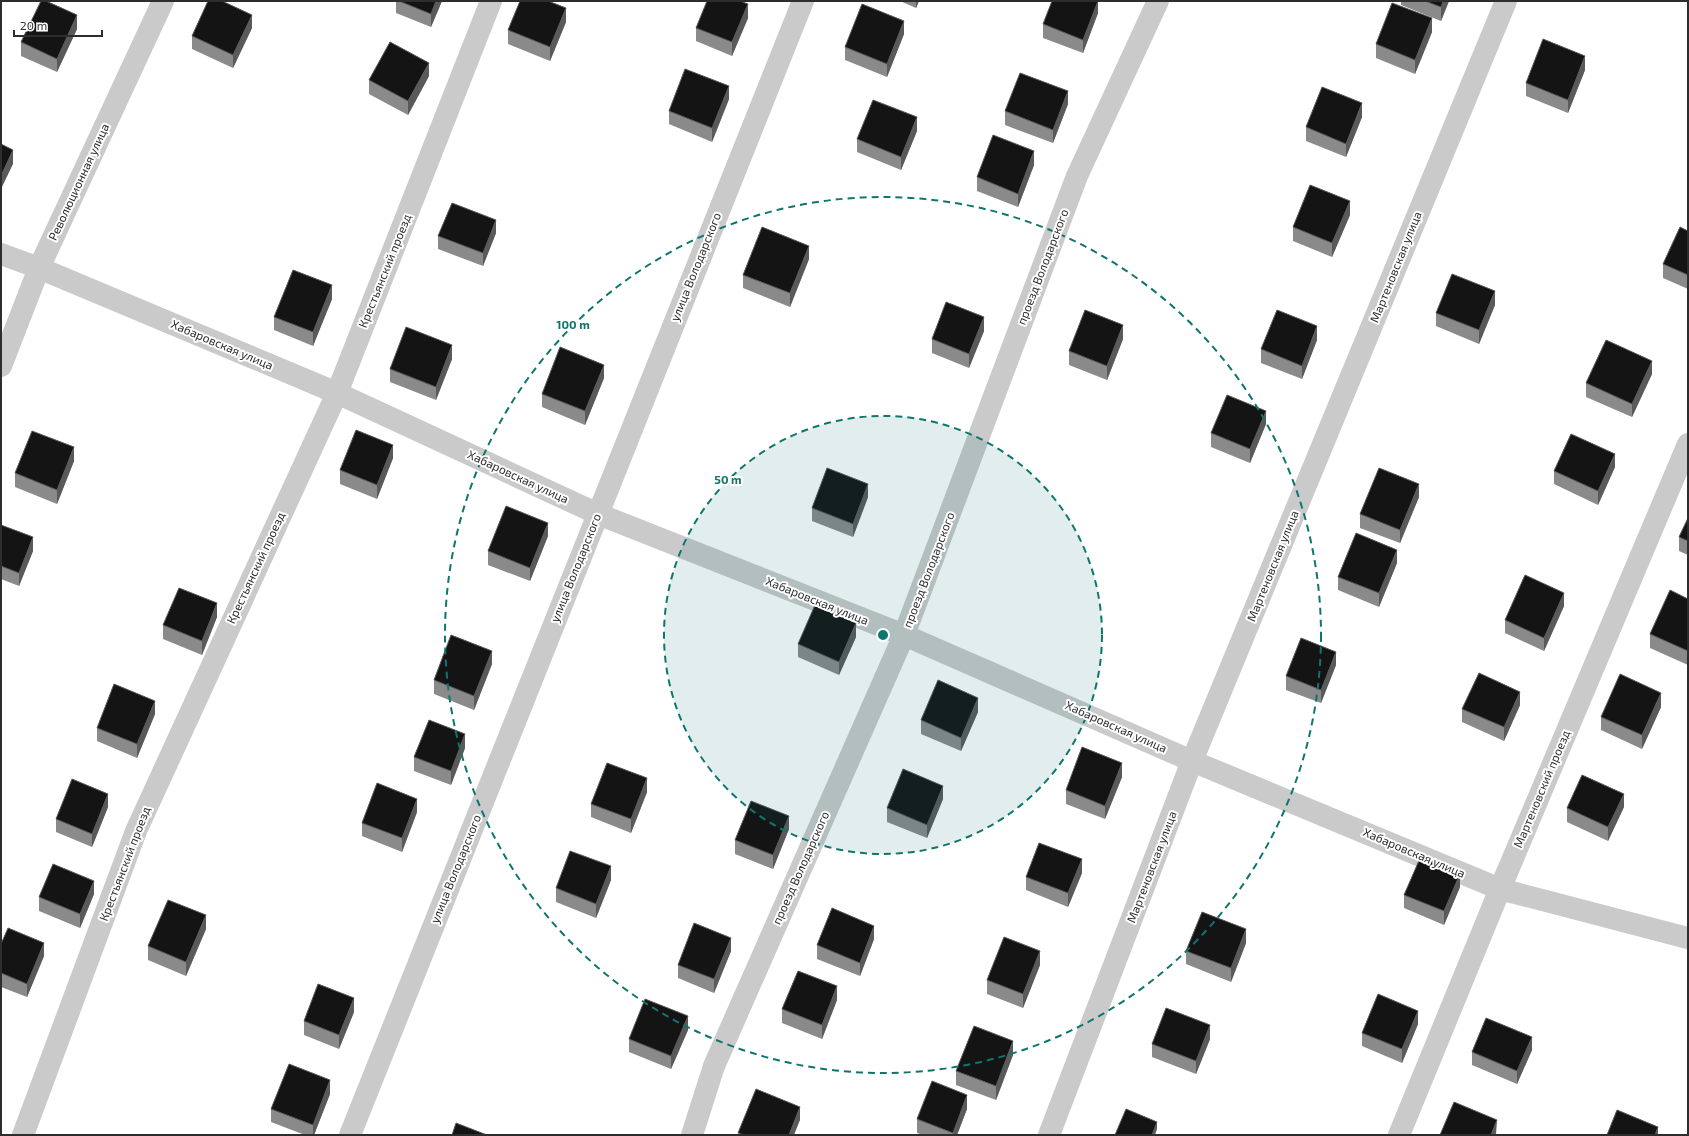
<svg xmlns="http://www.w3.org/2000/svg" width="1689" height="1136" viewBox="0 0 1689 1136" font-family="'Exo 2',sans-serif">
	<rect width="100%" height="100%" fill="#fff"/>
	<g fill="none" stroke-linecap="round" stroke-linejoin="round">
		<g stroke="#cacaca" stroke-width="22">
			<path d="M1,254L39,268L337,393L598,514L904,635L1192,761L1500,889L1688,938"/>
			<path d="M1,366L39,268L163,1"/>
			<path d="M23,1135L136,831L337,393L491,1"/>
			<path d="M350,1135L803,1"/>
			<path d="M692,1135L714,1066L904,635L1077,176L1158,1"/>
			<path d="M1049,1135L1192,761L1506,1"/>
			<path d="M1399,1135L1500,889L1688,444"/>
		</g>
	</g>
	<g fill="#8a8a8a">
		<path d="M396,1H442L431,27L396,13Z"/>
		<path d="M900,1H919L916,8Z"/>
		<path d="M1098,1V13L1083,53L1043,38V24Z"/>
		<path d="M1401,1H1449L1441,21L1401,5Z"/>
		<path d="M748,18L732,56L696,41V28Z"/>
		<path d="M566,22L550,61L508,44V30Z"/>
		<path d="M252,28L233,68L192,49V36Z"/>
		<path d="M77,29L57,72L21,56V42Z"/>
		<path d="M1432,32L1415,74L1376,58V44Z"/>
		<path d="M904,34L887,77L845,60V47Z"/>
		<path d="M1585,70L1568,113L1526,96V83Z"/>
		<path d="M429,76L408,115L369,94V80Z"/>
		<path d="M729,99L712,142L669,124V111Z"/>
		<path d="M1068,104L1053,143L1005,125V111Z"/>
		<path d="M1362,117L1346,157L1306,141V127Z"/>
		<path d="M917,131L901,170L857,152V139Z"/>
		<path d="M1034,165L1018,207L977,191V177Z"/>
		<path d="M1350,215L1332,257L1293,241V227Z"/>
		<path d="M1688,231V289L1663,278V264Z"/>
		<path d="M496,233L483,266L438,249V236Z"/>
		<path d="M809,259L790,307L743,288V275Z"/>
		<path d="M332,299L313,346L274,330V317Z"/>
		<path d="M1495,305L1479,344L1436,326V313Z"/>
		<path d="M984,331L969,368L932,353V339Z"/>
		<path d="M1123,339L1107,380L1069,365V351Z"/>
		<path d="M1317,340L1302,379L1261,363V349Z"/>
		<path d="M452,359L436,400L390,382V369Z"/>
		<path d="M1652,374L1632,417L1586,397V383Z"/>
		<path d="M604,378L585,425L542,407V394Z"/>
		<path d="M1266,424L1250,463L1211,447V433Z"/>
		<path d="M393,458L377,499L340,484V470Z"/>
		<path d="M74,461L57,504L15,487V473Z"/>
		<path d="M1615,467L1598,505L1554,484V471Z"/>
		<path d="M868,497L853,537L812,521V508Z"/>
		<path d="M1419,497L1400,543L1360,528V514Z"/>
		<path d="M1688,518V555L1679,551V537Z"/>
		<path d="M1,525L33,551L19,586L1,579Z"/>
		<path d="M548,536L530,581L488,565V551Z"/>
		<path d="M1397,563L1379,607L1338,590V577Z"/>
		<path d="M1688,599V665L1650,648V634Z"/>
		<path d="M1564,606L1544,651L1505,633V620Z"/>
		<path d="M217,617L202,655L163,639V625Z"/>
		<path d="M856,637L839,675L798,657V644Z"/>
		<path d="M492,664L474,710L434,694V680Z"/>
		<path d="M1336,665L1321,703L1286,690V676Z"/>
		<path d="M1520,705L1504,741L1462,722V709Z"/>
		<path d="M1661,707L1642,749L1601,730V717Z"/>
		<path d="M978,712L961,751L921,734V720Z"/>
		<path d="M155,714L137,758L97,741V728Z"/>
		<path d="M465,748L451,785L414,771V757Z"/>
		<path d="M1122,777L1105,819L1066,804V790Z"/>
		<path d="M647,792L631,833L591,817V804Z"/>
		<path d="M943,799L927,838L887,822V808Z"/>
		<path d="M108,807L92,847L56,832V819Z"/>
		<path d="M1624,807L1608,841L1567,822V808Z"/>
		<path d="M417,812L402,852L362,836V823Z"/>
		<path d="M789,829L773,869L735,854V840Z"/>
		<path d="M1082,873L1068,907L1026,890V877Z"/>
		<path d="M611,880L596,918L556,902V888Z"/>
		<path d="M1460,887L1444,925L1404,908V895Z"/>
		<path d="M94,894L80,928L39,911V897Z"/>
		<path d="M206,929L186,976L148,960V946Z"/>
		<path d="M874,939L860,976L817,959V945Z"/>
		<path d="M1246,943L1231,982L1186,964V951Z"/>
		<path d="M1,944L44,956L27,997L1,987Z"/>
		<path d="M731,951L714,993L678,978V965Z"/>
		<path d="M1040,965L1023,1008L987,994V980Z"/>
		<path d="M837,1000L822,1039L782,1023V1009Z"/>
		<path d="M354,1012L339,1049L304,1035V1021Z"/>
		<path d="M1418,1024L1402,1063L1362,1046V1033Z"/>
		<path d="M688,1030L671,1069L629,1052V1039Z"/>
		<path d="M1210,1039L1196,1074L1152,1057V1044Z"/>
		<path d="M1532,1050L1517,1084L1472,1065V1052Z"/>
		<path d="M1013,1055L996,1100L956,1085V1071Z"/>
		<path d="M330,1094L314,1135H305L271,1122V1109Z"/>
		<path d="M967,1109L957,1135H923L917,1133V1119Z"/>
	</g>
	<g fill="#5a5a5a">
		<path d="M436,1H442L431,27V14Z"/>
		<path d="M916,1H919L916,8Z"/>
		<path d="M1098,1V13L1083,53V40Z"/>
		<path d="M1443,1H1449L1441,21V7Z"/>
		<path d="M748,4V18L732,56V42Z"/>
		<path d="M566,8V22L550,61V47Z"/>
		<path d="M77,15V29L57,72V59Z"/>
		<path d="M252,15V28L233,68V55Z"/>
		<path d="M1432,18V32L1415,74V60Z"/>
		<path d="M904,21V34L887,77V64Z"/>
		<path d="M1585,56V70L1568,113V100Z"/>
		<path d="M429,63V76L408,115V101Z"/>
		<path d="M729,86V99L712,142V128Z"/>
		<path d="M1068,91V104L1053,143V130Z"/>
		<path d="M1362,103V117L1346,157V144Z"/>
		<path d="M917,117V131L901,170V157Z"/>
		<path d="M13,150V164L1,189V176Z"/>
		<path d="M1034,151V165L1018,207V194Z"/>
		<path d="M1350,201V215L1332,257V243Z"/>
		<path d="M496,220V233L483,266V253Z"/>
		<path d="M809,246V259L790,307V293Z"/>
		<path d="M332,285V299L313,346V332Z"/>
		<path d="M1495,291V305L1479,344V330Z"/>
		<path d="M984,317V331L969,368V354Z"/>
		<path d="M1123,325V339L1107,380V366Z"/>
		<path d="M1317,326V340L1302,379V366Z"/>
		<path d="M452,345V359L436,400V387Z"/>
		<path d="M1652,361V374L1632,417V404Z"/>
		<path d="M604,365V378L585,425V411Z"/>
		<path d="M1266,411V424L1250,463V449Z"/>
		<path d="M393,445V458L377,499V485Z"/>
		<path d="M74,447V461L57,504V490Z"/>
		<path d="M1615,454V467L1598,505V491Z"/>
		<path d="M868,484V497L853,537V524Z"/>
		<path d="M1419,484V497L1400,543V530Z"/>
		<path d="M548,523V536L530,581V568Z"/>
		<path d="M33,537V551L19,586V573Z"/>
		<path d="M1397,550V563L1379,607V593Z"/>
		<path d="M1564,593V606L1544,651V638Z"/>
		<path d="M217,603V617L202,655V641Z"/>
		<path d="M856,623V637L839,675V662Z"/>
		<path d="M492,651V664L474,710V696Z"/>
		<path d="M1336,652V665L1321,703V690Z"/>
		<path d="M1520,692V705L1504,741V727Z"/>
		<path d="M1661,693V707L1642,749V735Z"/>
		<path d="M978,698V712L961,751V738Z"/>
		<path d="M155,701V714L137,758V744Z"/>
		<path d="M465,734V748L451,785V771Z"/>
		<path d="M1122,763V777L1105,819V806Z"/>
		<path d="M647,778V792L631,833V819Z"/>
		<path d="M943,786V799L927,838V825Z"/>
		<path d="M108,794V807L92,847V834Z"/>
		<path d="M1624,794V807L1608,841V827Z"/>
		<path d="M417,799V812L402,852V838Z"/>
		<path d="M789,816V829L773,869V855Z"/>
		<path d="M1082,859V873L1068,907V893Z"/>
		<path d="M611,866V880L596,918V904Z"/>
		<path d="M1460,874V887L1444,925V911Z"/>
		<path d="M94,881V894L80,928V914Z"/>
		<path d="M206,915V929L186,976V962Z"/>
		<path d="M874,926V939L860,976V963Z"/>
		<path d="M1246,929V943L1231,982V968Z"/>
		<path d="M731,938V951L714,993V979Z"/>
		<path d="M44,943V956L27,997V984Z"/>
		<path d="M1040,951V965L1023,1008V994Z"/>
		<path d="M837,986V1000L822,1039V1025Z"/>
		<path d="M354,998V1012L339,1049V1035Z"/>
		<path d="M1418,1011V1024L1402,1063V1049Z"/>
		<path d="M688,1016V1030L671,1069V1056Z"/>
		<path d="M1210,1025V1039L1196,1074V1061Z"/>
		<path d="M1532,1037V1050L1517,1084V1071Z"/>
		<path d="M1013,1041V1055L996,1100V1086Z"/>
		<path d="M330,1080V1094L314,1135H313V1125Z"/>
		<path d="M967,1095V1109L957,1135H953V1133Z"/>
		<path d="M800,1107V1120L794,1135H789Z"/>
		<path d="M1497,1120L1496,1135H1491Z"/>
		<path d="M1157,1122V1129L1155,1135H1152Z"/>
		<path d="M1658,1127V1135H1655Z"/>
	</g>
	<g fill="#141414" stroke="#5a5a5a">
		<path d="M41,1H46L77,15L57,59L21,42Z"/>
		<path d="M208,1H222L252,15L233,55L192,36Z"/>
		<path d="M399,1H436L431,14Z"/>
		<path d="M520,1H548L566,8L550,47L508,30Z"/>
		<path d="M707,1H740L748,4L732,42L696,28Z"/>
		<path d="M1052,1H1098L1083,40L1043,24Z"/>
		<path d="M1425,1H1443L1441,7Z"/>
		<path d="M1392,3L1432,18L1415,60L1376,44Z"/>
		<path d="M862,4L904,21L887,64L845,47Z"/>
		<path d="M1543,39L1585,56L1568,100L1526,83Z"/>
		<path d="M390,42L429,63L408,101L369,80Z"/>
		<path d="M685,69L729,86L712,128L669,111Z"/>
		<path d="M1020,73L1068,91L1053,130L1005,111Z"/>
		<path d="M1322,87L1362,103L1346,144L1306,127Z"/>
		<path d="M873,100L917,117L901,157L857,139Z"/>
		<path d="M993,135L1034,151L1018,194L977,177Z"/>
		<path d="M1,144L13,150L1,176Z"/>
		<path d="M1310,185L1350,201L1332,243L1293,227Z"/>
		<path d="M452,203L496,220L483,253L438,236Z"/>
		<path d="M762,227L809,246L790,293L743,275Z"/>
		<path d="M1680,227L1688,231V275L1663,264Z"/>
		<path d="M293,270L332,285L313,332L274,317Z"/>
		<path d="M1452,274L1495,291L1479,330L1436,313Z"/>
		<path d="M946,302L984,317L969,354L932,339Z"/>
		<path d="M1085,310L1123,325L1107,366L1069,351Z"/>
		<path d="M1277,310L1317,326L1302,366L1261,349Z"/>
		<path d="M406,327L452,345L436,387L390,369Z"/>
		<path d="M1606,340L1652,361L1632,404L1586,383Z"/>
		<path d="M560,347L604,365L585,411L542,394Z"/>
		<path d="M1227,395L1266,411L1250,449L1211,433Z"/>
		<path d="M356,430L393,445L377,485L340,470Z"/>
		<path d="M32,431L74,447L57,490L15,473Z"/>
		<path d="M1571,434L1615,454L1598,491L1554,471Z"/>
		<path d="M827,468L868,484L853,524L812,508Z"/>
		<path d="M1379,468L1419,484L1400,530L1360,514Z"/>
		<path d="M506,506L548,523L530,568L488,551Z"/>
		<path d="M1688,518V541L1679,537Z"/>
		<path d="M1,525L33,537L19,573L1,566Z"/>
		<path d="M1356,533L1397,550L1379,593L1338,577Z"/>
		<path d="M1525,575L1564,593L1544,638L1505,620Z"/>
		<path d="M179,588L217,603L202,641L163,625Z"/>
		<path d="M1670,590L1688,599V651L1650,634Z"/>
		<path d="M815,605L856,623L839,662L798,644Z"/>
		<path d="M451,635L492,651L474,696L434,680Z"/>
		<path d="M1301,638L1336,652L1321,690L1286,676Z"/>
		<path d="M1479,673L1520,692L1504,727L1462,709Z"/>
		<path d="M1620,674L1661,693L1642,735L1601,717Z"/>
		<path d="M938,680L978,698L961,738L921,720Z"/>
		<path d="M114,684L155,701L137,744L97,728Z"/>
		<path d="M429,720L465,734L451,771L414,757Z"/>
		<path d="M1082,747L1122,763L1105,806L1066,790Z"/>
		<path d="M607,763L647,778L631,819L591,804Z"/>
		<path d="M903,769L943,786L927,825L887,808Z"/>
		<path d="M1582,775L1624,794L1608,827L1567,808Z"/>
		<path d="M72,779L108,794L92,834L56,819Z"/>
		<path d="M377,783L417,799L402,838L362,823Z"/>
		<path d="M751,801L789,816L773,855L735,840Z"/>
		<path d="M1039,843L1082,859L1068,893L1026,877Z"/>
		<path d="M570,851L611,866L596,904L556,888Z"/>
		<path d="M1421,856L1460,874L1444,911L1404,895Z"/>
		<path d="M53,864L94,881L80,914L39,897Z"/>
		<path d="M168,900L206,915L186,962L148,946Z"/>
		<path d="M832,908L874,926L860,963L817,945Z"/>
		<path d="M1202,912L1246,929L1231,968L1186,951Z"/>
		<path d="M694,923L731,938L714,979L678,965Z"/>
		<path d="M8,928L44,943L27,984L1,973V944Z"/>
		<path d="M1004,937L1040,951L1023,994L987,980Z"/>
		<path d="M798,971L837,986L822,1025L782,1009Z"/>
		<path d="M318,984L354,998L339,1035L304,1021Z"/>
		<path d="M1378,994L1418,1011L1402,1049L1362,1033Z"/>
		<path d="M645,999L688,1016L671,1056L629,1039Z"/>
		<path d="M1166,1008L1210,1025L1196,1061L1152,1044Z"/>
		<path d="M1486,1018L1532,1037L1517,1071L1472,1052Z"/>
		<path d="M974,1026L1013,1041L996,1086L956,1071Z"/>
		<path d="M289,1064L330,1080L313,1125L271,1109Z"/>
		<path d="M932,1081L967,1095L953,1133L917,1119Z"/>
		<path d="M756,1089L800,1107L789,1135H744L738,1133Z"/>
		<path d="M1454,1102L1497,1120L1491,1135H1440Z"/>
		<path d="M1126,1109L1157,1122L1152,1135H1115Z"/>
		<path d="M1617,1110L1658,1127L1655,1135H1607Z"/>
		<path d="M456,1123L487,1135H452Z"/>
	</g>
	<circle cx="883" cy="635" r="219" fill="#0f766e" fill-opacity=".12"/>
	<g fill="none" stroke="#0f766e" stroke-width="2" stroke-dasharray="7 5">
		<circle cx="883" cy="635" r="219"/>
		<circle cx="883" cy="635" r="438"/>
	</g>
	<g text-anchor="middle" stroke-width="4" stroke-linejoin="round" paint-order="stroke">
		<g font-size="12" fill="#2d2d2d" stroke="#fff">
			<text transform="translate(79 182) rotate(-65)" y="4">Революционная улица</text>
			<text transform="translate(696 267) rotate(-68)" y="4">улица Володарского</text>
			<text transform="translate(1043 267) rotate(-69)" y="4">проезд Володарского</text>
			<text transform="translate(1396 267) rotate(-68)" y="4">Мартеновская улица</text>
			<text transform="translate(385 271) rotate(-68)" y="4">Крестьянский проезд</text>
			<text transform="translate(222 345) rotate(23)" y="4">Хабаровская улица</text>
			<text transform="translate(518 477) rotate(25)" y="4">Хабаровская улица</text>
			<text transform="translate(1273 566) rotate(-68)" y="4">Мартеновская улица</text>
			<text transform="translate(256 568) rotate(-65)" y="4">Крестьянский проезд</text>
			<text transform="translate(576 568) rotate(-68)" y="4">улица Володарского</text>
			<text transform="translate(929 570) rotate(-69)" y="4">проезд Володарского</text>
			<text transform="translate(817 601) rotate(22)" y="4">Хабаровская улица</text>
			<text transform="translate(1116 727) rotate(24)" y="4">Хабаровская улица</text>
			<text transform="translate(1542 789) rotate(-67)" y="4">Мартеновский проезд</text>
			<text transform="translate(1414 853) rotate(23)" y="4">Хабаровская улица</text>
			<text transform="translate(125 864) rotate(-69)" y="4">Крестьянский проезд</text>
			<text transform="translate(1152 867) rotate(-69)" y="4">Мартеновская улица</text>
			<text transform="translate(801 868) rotate(-66)" y="4">проезд Володарского</text>
			<text transform="translate(456 869) rotate(-68)" y="4">улица Володарского</text>
		</g>
	</g>
	<circle cx="883" cy="635" r="6" fill="#0f766e" stroke="#fff" stroke-width="2"/>
	<g font-size="12" text-anchor="middle" font-weight="bold" fill="#0f766e" stroke="#fff" stroke-width="4" stroke-linejoin="round" paint-order="stroke">
		<text x="573" y="329">100 m</text>
		<text x="728" y="484">50 m</text>
	</g>
	<rect width="1689" height="1136" fill="none" stroke="#2d2d2d" stroke-width="4"/>
	<path d="M14 30v6h88v-6" fill="none" stroke="#2d2d2d" stroke-width="2"/>
	<text x="20" y="30" font-size="12" fill="#2d2d2d" stroke="#ffffff" stroke-width="3" paint-order="stroke">20 m</text>
</svg>
